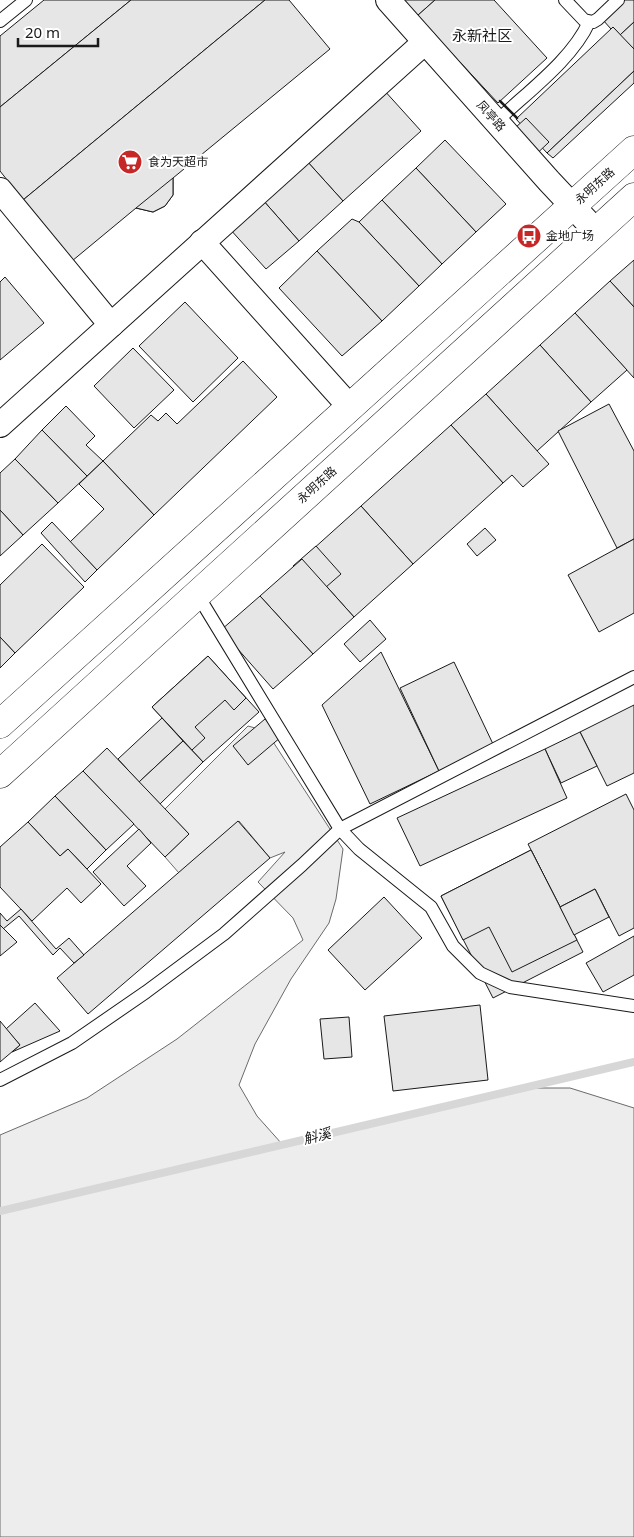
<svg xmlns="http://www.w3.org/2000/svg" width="634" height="1537" viewBox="0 0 634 1537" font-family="'Noto Sans','Noto Sans SC',sans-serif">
	<rect width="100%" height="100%" fill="#fff"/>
	<path fill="#ededed" stroke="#6a6a6a" d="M248,726L266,731L343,849L336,899L329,923L291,979L255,1044L239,1085L257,1116L282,1144L522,1088H570L634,1108V1537H0V1135L87,1098L177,1039L303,940L293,918L258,882L285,852L270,858L239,821L179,873L165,857L189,834L165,809Z"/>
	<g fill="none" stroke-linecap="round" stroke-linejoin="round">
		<path stroke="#d7d7d7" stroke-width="8" d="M0,1211L634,1062"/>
	</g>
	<g fill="#e6e6e6" stroke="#1a1a1a">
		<path d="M44,0H131L0,107V36Z"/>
		<path d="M131,0H265L23,200L0,171V107Z"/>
		<path d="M265,0H289L330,49L173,178V195L165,206L153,212L136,208L72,261L23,200Z"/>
		<path d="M402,0H435L417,16Z"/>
		<path d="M435,0H494L547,58L498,103L417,16Z"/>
		<path d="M625,0H634V22L620,35L613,27L611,29L603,20Z"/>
		<path d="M634,22V49L620,35Z"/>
		<path d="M613,27L634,49V71L547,153L516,119Z"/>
		<path d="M634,71V83L553,158L547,153Z"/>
		<path d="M383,89L421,131L343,201L306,160Z"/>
		<path d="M526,118L549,142L527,163L504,138Z"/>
		<path d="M445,140L506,204L476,232L416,168Z"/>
		<path d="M306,160L343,201L299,241L262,199Z"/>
		<path d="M416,168L476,232L442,264L382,200Z"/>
		<path d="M173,178V195L165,206L153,212L136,208Z"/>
		<path d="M262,199L299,241L266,269L229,228Z"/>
		<path d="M382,200L442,264L419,286L359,222Z"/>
		<path d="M352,219L359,222L419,286L382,321L317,251Z"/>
		<path d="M317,251L382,321L342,356L279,288Z"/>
		<path d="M634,260V307L610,281Z"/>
		<path d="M5,277L44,323L0,360V282Z"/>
		<path d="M610,281L634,307V378L575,313Z"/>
		<path d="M185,302L238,358L193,402L139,346Z"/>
		<path d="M575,313L627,370L591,402L540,345Z"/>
		<path d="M540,345L591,402L537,451L486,394Z"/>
		<path d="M133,348L174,390L134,428L94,386Z"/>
		<path d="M243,361L277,397L154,515L103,461L151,415L158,421L166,413L177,424Z"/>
		<path d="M486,394L549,464L523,487L512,475L503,483L451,425Z"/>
		<path d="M609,404L634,451V539L617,548L558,431Z"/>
		<path d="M66,406L95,436L86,445L103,461L87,476L42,430Z"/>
		<path d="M451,425L503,483L413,564L361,506Z"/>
		<path d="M42,430L87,476L58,503L15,459Z"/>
		<path d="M15,459L58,503L23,535L0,510V473Z"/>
		<path d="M103,461L154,515L97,570L70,542L104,509L79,484Z"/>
		<path d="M361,506L413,564L354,617L302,559Z"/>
		<path d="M0,510L23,535L0,556Z"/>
		<path d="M52,522L97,570L85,582L41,533Z"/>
		<path d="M485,528L496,540L477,556L467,544Z"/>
		<path d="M634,539V613L599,632L568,575Z"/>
		<path d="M42,544L84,587L15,653L0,637V585Z"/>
		<path d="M316,546L341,574L318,594L293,566Z"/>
		<path d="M302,559L354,617L313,654L260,596Z"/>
		<path d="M260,596L313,654L273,689L221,630Z"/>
		<path d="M370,620L386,639L360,662L344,644Z"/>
		<path d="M0,637L15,653L0,668Z"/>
		<path d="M381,652L439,771L370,804L322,705Z"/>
		<path d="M208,656L259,712L203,762L152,707Z"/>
		<path d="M208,656L246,698L234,710L225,700L195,727L205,738L192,750L152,707Z"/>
		<path d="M454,662L493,744L439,771L400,688Z"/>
		<path d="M634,705V773L607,786L580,732Z"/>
		<path d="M162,718L183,741L139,782L118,759Z"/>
		<path d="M265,719L281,737L248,765L233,746Z"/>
		<path d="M580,732L597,766L561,783L545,749Z"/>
		<path d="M183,741L203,762L160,804L139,782Z"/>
		<path d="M107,748L189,834L165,857L83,771Z"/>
		<path d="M545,749L567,798L420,866L397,818Z"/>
		<path d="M83,771L134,824L106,850L55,796Z"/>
		<path d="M626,794L634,810V928L619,936L595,889L560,907L528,844Z"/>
		<path d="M55,796L106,850L87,869L68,849L60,856L28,822Z"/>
		<path d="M238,821L270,858L88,1014L57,978Z"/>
		<path d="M28,822L60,856L68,849L101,884L81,903L67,888L32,921L0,887V847Z"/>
		<path d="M139,829L151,843L127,866L146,886L124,906L93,872Z"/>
		<path d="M531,850L583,952L493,998L441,896Z"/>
		<path d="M531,850L577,940L512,972L489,927L463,940L441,896Z"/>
		<path d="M595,889L609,917L574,935L560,907Z"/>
		<path d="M384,897L422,938L365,990L328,950Z"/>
		<path d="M21,909L56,949L69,938L84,955L74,963L60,948L53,955L19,916L3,929L0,925V913L7,921Z"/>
		<path d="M0,925L17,942L0,956Z"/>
		<path d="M634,936V975L603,992L586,963Z"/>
		<path d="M35,1003L60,1031L12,1052L20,1045L6,1029Z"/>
		<path d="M480,1005L488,1080L393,1091L384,1016Z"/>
		<path d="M349,1017L352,1057L324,1059L320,1019Z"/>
		<path d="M0,1021L20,1045L0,1062Z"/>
	</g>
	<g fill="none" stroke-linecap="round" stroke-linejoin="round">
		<defs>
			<g id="lane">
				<path d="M565,0L584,20L593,22L598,19L618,0"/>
				<path d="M0,21L26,0"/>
				<path d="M496,122C526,93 572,60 589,22"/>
				<path d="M197,594L340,829L359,849L431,907L453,946L480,973L510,987L634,1006"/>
				<path d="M0,1080L72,1043L146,992L224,934L302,865L340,829L634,677"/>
			</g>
			<g id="street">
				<path d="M388,0L549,181L596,231"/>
				<path d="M0,190L111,325"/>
				<path d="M202,242L350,407"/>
				<path d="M0,425L425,42"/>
			</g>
			<g id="primary">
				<path d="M0,724L634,150"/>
				<path d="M0,774L634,197"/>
			</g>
		</defs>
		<use href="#lane" stroke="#1a1a1a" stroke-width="14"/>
		<use href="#street" stroke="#1a1a1a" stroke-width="26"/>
		<use href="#primary" stroke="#1a1a1a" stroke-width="29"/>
		<use href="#lane" stroke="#fff" stroke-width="12"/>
		<use href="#street" stroke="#fff" stroke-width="24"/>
		<use href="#primary" stroke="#fff" stroke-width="28"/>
		<path stroke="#1a1a1a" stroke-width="2.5" d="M500,101L517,118"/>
	</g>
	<defs>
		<symbol id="supermarket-disc" viewBox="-11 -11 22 22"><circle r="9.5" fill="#c62828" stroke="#fff"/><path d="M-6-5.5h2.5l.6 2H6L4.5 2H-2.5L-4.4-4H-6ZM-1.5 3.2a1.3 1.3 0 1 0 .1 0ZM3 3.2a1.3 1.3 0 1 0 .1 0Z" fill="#fff"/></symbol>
		<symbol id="bus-disc" viewBox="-11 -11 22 22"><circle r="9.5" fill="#c62828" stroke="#fff"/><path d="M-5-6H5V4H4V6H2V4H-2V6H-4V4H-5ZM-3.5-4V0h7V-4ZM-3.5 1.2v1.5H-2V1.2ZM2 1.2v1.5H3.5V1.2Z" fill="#fff"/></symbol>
	</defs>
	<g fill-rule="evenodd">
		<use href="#supermarket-disc" x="116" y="148" width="28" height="28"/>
		<use href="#bus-disc" x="515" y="222" width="28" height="28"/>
	</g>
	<g text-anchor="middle" stroke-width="4" stroke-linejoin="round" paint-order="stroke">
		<g font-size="12" fill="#1a1a1a" stroke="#fff">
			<text transform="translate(491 116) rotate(48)" y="4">凤亭路</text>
			<text transform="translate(595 186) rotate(-42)" y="4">永明东路</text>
			<text transform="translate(317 485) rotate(-42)" y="4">永明东路</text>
		</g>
		<g font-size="12" fill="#1a1a1a" stroke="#fff" text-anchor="start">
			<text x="148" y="166">食为天超市</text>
			<text x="546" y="240">金地广场</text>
		</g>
		<g font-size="14" font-style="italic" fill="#1a1a1a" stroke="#fff">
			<text transform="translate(317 1136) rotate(-13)" y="5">斛溪</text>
		</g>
		<g font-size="15" fill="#1a1a1a" stroke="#fff">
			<text x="482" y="41">永新社区</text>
		</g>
	</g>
	<path d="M18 38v8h80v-8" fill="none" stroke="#1a1a1a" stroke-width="2.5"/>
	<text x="25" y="38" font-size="15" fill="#1a1a1a" stroke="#ffffff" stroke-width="4" paint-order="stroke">20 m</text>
</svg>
